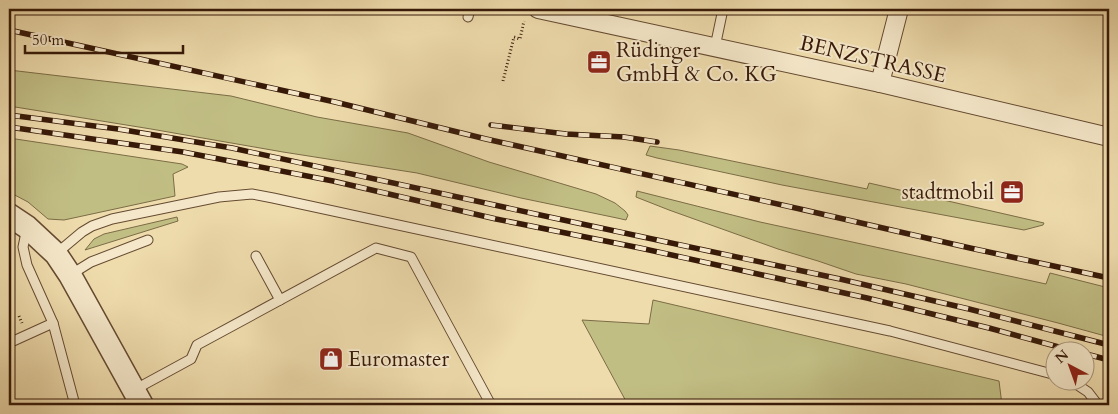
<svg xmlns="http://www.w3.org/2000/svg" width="1118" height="414" viewBox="0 0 1118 414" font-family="Cardo,serif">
	<rect width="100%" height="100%" fill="#efdcad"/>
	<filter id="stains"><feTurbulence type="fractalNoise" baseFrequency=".004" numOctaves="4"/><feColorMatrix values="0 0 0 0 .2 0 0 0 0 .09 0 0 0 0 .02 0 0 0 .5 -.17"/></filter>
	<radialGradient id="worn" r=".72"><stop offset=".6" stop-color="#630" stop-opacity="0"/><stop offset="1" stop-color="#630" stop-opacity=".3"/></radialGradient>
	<g fill="#c1be84" stroke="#7c6c46">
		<path d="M9,70L231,96L317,117L408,133L489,162L596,194L615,203L625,211L628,215L626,220L617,218L521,198L417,173L283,152L151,129L9,106Z"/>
		<path d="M9,138L182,164L188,167L173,174L175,196L64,220L48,219L28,202L9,192Z"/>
		<path d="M650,146L679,150L867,189L869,183L1044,223L1043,225L1024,230L782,185L657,158L646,155Z"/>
		<path d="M637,191L760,222L1046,284L1050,273L1109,288V337L1058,323L906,284L856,274L818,261L778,249L669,210L636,197Z"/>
		<path d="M177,217L178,221L85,250L94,239L104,234Z"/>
		<path d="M653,300L999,381L1002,405H628L582,320L649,324Z"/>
	</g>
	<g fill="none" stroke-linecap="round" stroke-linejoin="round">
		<defs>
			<g id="service">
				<path d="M468,17L470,9"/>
				<path d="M715,47L723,9"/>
				<path d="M57,253L82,232L92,226L112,219L219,197L252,194L273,198L890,331L1056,375"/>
				<path d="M256,256L280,300"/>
				<path d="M70,275L91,262L148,240"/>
				<path d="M53,323L75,405"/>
				<path d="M9,343L53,323L27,265L23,247L27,228"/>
				<path d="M1073,382L1088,392L1098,405"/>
				<path d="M134,390L191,359L197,345L376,248L411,257L491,405"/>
			</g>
			<g id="minor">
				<path d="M538,9L880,83L1109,137"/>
				<path d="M880,83L899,9"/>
			</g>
			<path id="tertiary" d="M9,215L27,227L56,254L70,275L90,311L142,405"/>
		</defs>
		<use href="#service" stroke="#654a31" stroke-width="11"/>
		<use href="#minor" stroke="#654a31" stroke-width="20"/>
		<use href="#tertiary" stroke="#654a31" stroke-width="25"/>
		<g stroke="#371908" stroke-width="3" stroke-dasharray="1 2.5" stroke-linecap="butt">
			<path d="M503,81L514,37L520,39L524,21"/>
			<path d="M19,316L22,323"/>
		</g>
		<use href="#service" stroke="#f5e8ca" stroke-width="9"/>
		<use href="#minor" stroke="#f5e8ca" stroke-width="18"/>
		<use href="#tertiary" stroke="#f5e8ca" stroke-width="22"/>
		<defs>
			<g id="rail">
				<path d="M9,30L335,102L486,139L800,209L970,248L1109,278"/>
				<path d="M9,115L118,129L232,148L554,218L840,279L969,309L1109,345"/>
				<path d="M491,125L566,134L624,137L657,142"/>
				<path d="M9,127L183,152L333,181L496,219L640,248L867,298L989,328L1077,352"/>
				<path d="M1086,354L1109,360"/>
			</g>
		</defs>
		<use href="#rail" stroke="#371908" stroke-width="5.5"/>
		<use href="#rail" stroke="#f5e8ca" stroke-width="4" stroke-dasharray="11" stroke-linecap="butt"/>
	</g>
	<defs>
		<symbol id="office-square" viewBox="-11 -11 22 22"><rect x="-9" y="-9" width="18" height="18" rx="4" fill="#8f2418" stroke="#f5e8ca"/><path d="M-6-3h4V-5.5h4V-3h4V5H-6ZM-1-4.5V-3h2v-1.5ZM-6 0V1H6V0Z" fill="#fff"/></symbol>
		<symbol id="shop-square" viewBox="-11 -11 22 22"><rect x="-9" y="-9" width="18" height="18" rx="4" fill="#8f2418" stroke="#f5e8ca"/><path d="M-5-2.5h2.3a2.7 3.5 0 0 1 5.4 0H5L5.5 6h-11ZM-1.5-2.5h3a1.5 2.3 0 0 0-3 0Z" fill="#fff"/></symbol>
	</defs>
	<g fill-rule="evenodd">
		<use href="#office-square" x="585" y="48" width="28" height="28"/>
		<use href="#office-square" x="998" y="178" width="28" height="28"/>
		<use href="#shop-square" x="317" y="345" width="28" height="28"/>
	</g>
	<g text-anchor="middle" stroke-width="4" stroke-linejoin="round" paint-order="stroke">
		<g font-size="21" fill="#371908" stroke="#f5e8ca" text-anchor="start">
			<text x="616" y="57">Rüdinger<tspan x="616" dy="24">GmbH &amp; Co. KG</tspan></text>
			<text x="994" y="199" text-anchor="end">stadtmobil</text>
			<text x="348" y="366">Euromaster</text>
		</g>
		<g font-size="21" fill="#371908" stroke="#f5e8ca">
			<text transform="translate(873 59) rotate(13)" y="7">BENZSTRASSE</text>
		</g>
	</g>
	<rect width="1118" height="414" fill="none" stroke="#efdcad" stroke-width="30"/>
	<rect x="10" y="10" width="1098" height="394" fill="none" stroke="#371908" stroke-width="2.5"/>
	<rect x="15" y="15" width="1088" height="384" fill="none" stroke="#371908"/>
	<g transform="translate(1070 366) rotate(319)"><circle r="24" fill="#f5e8ca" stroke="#a9957c"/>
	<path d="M0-4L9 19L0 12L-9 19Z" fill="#8f2418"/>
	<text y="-8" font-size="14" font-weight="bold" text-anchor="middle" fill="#371908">N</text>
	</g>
	<path d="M25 45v8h158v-8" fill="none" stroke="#371908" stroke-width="2.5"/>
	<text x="32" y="45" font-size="15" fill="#371908" stroke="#f5e8ca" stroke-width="4" paint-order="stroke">50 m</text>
	<rect width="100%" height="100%" filter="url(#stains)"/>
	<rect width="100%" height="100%" fill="url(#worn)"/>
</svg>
